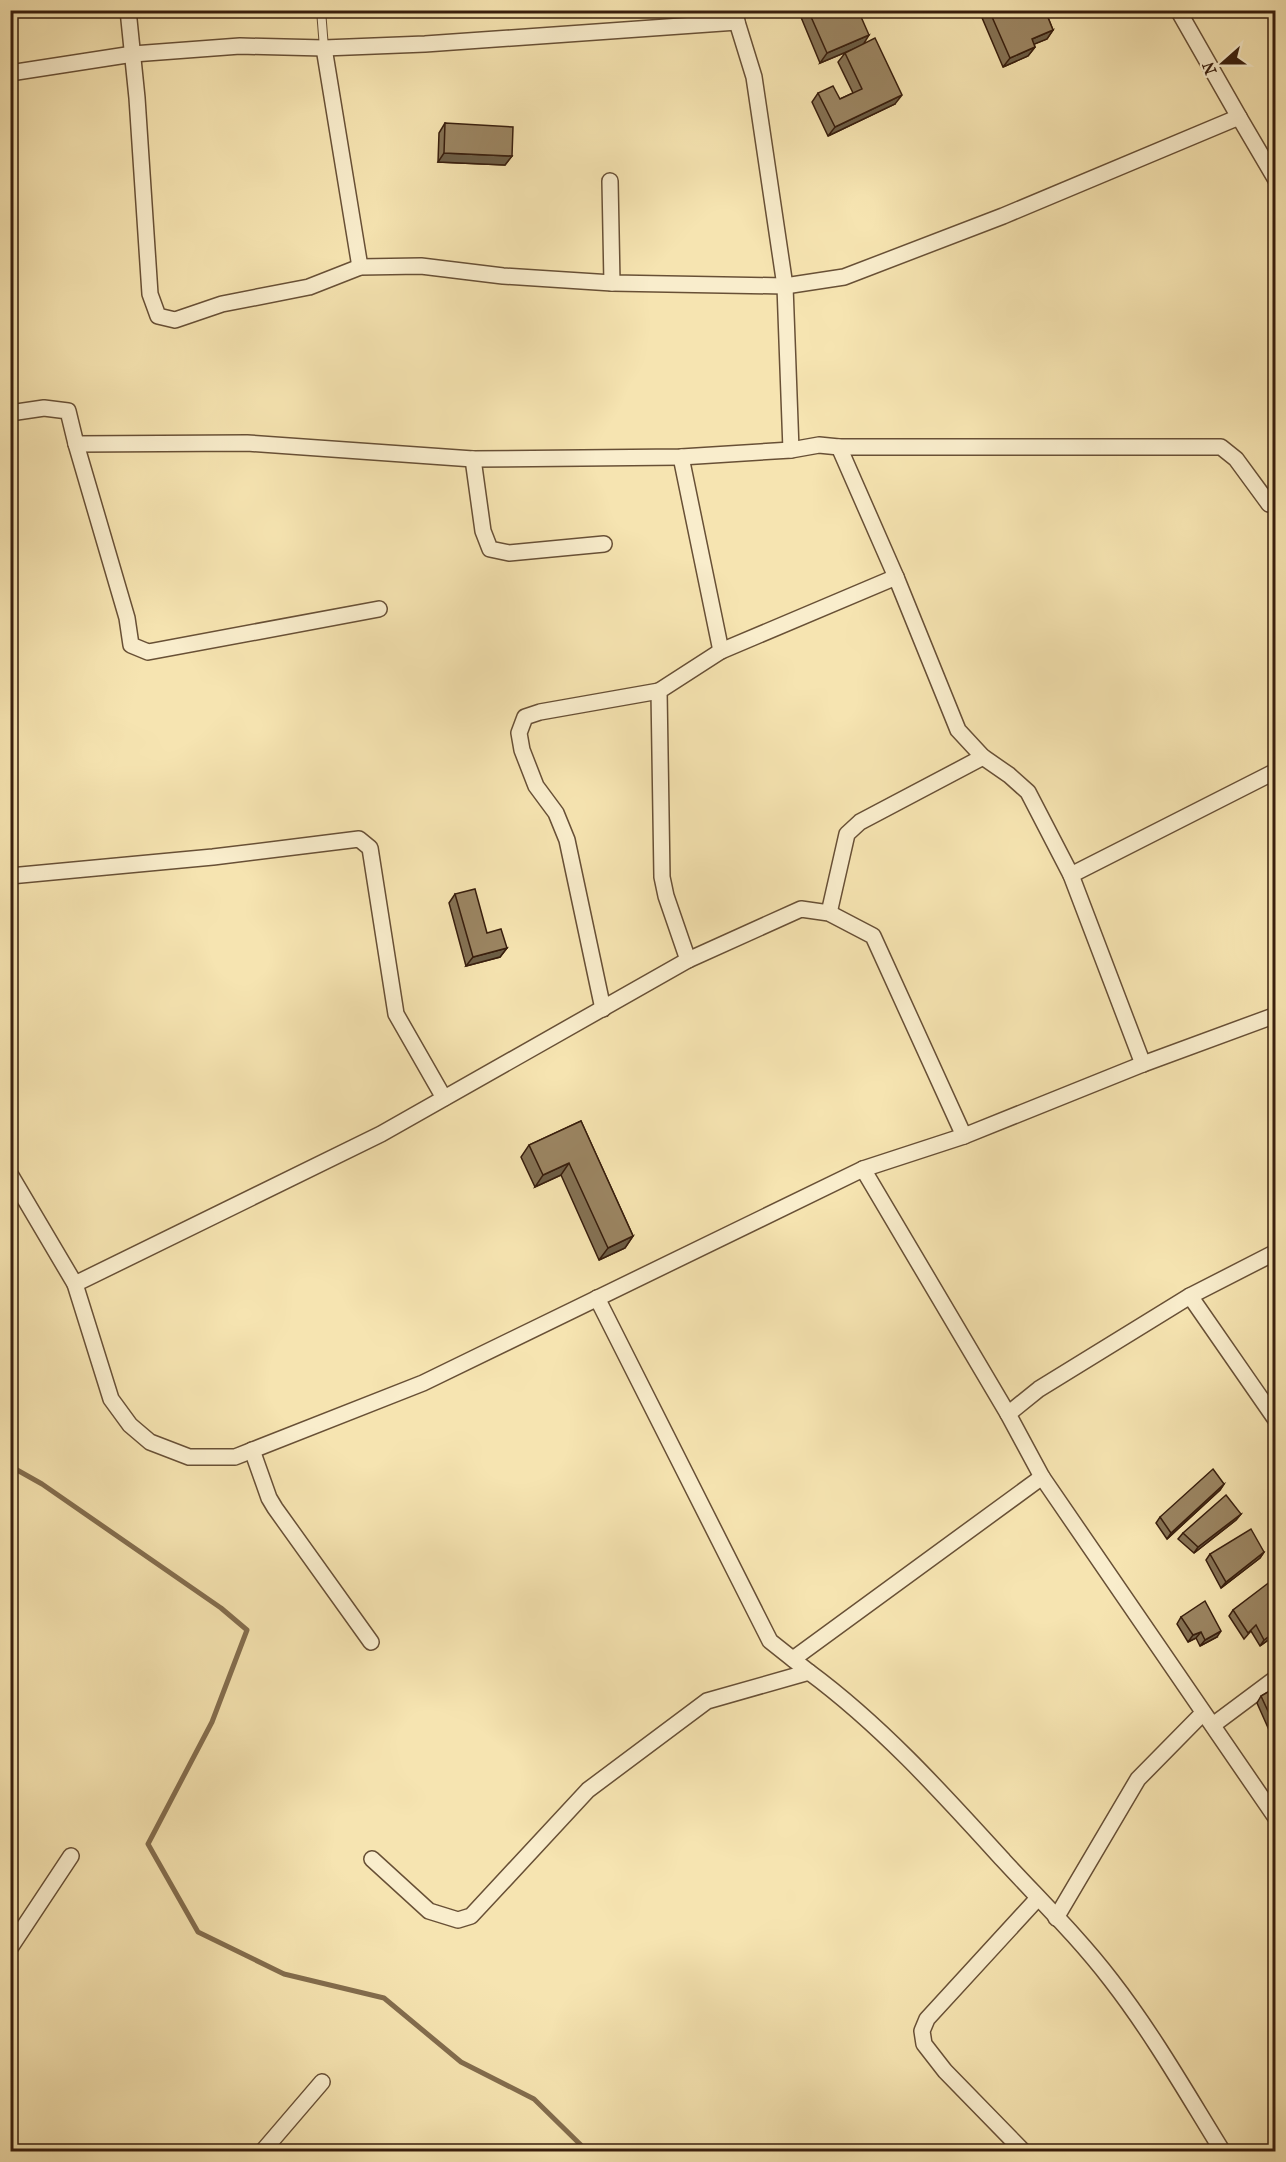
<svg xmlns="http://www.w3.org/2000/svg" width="1286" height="2162" viewBox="0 0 1286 2162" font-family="'IM FELL French Canon',serif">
	<rect width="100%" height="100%" fill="#f6e4b1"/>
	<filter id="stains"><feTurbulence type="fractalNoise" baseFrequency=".00333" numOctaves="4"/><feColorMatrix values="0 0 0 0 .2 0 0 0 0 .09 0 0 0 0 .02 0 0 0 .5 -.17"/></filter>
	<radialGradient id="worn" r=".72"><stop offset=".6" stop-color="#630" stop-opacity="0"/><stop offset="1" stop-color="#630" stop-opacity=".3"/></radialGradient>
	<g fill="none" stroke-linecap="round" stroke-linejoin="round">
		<path stroke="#836d4e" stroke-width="5" d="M10,1466L42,1484L221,1608L247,1630L212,1722L148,1844L198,1932L284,1974L384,1998L461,2062L534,2099L588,2152"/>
		<defs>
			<path id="service" d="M321,10L324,48"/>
			<g id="minor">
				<path d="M128,10L137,98L150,294L158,316L175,320L222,304L309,287L360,267L421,266L503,276L612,283L785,286L844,277L1003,216L1239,117L1276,180"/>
				<path d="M735,10L737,22L754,77L785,286L791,450"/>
				<path d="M1178,10L1239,117"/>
				<path d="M324,48L360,267"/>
				<path d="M10,73L133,54L240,46L324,48L425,44L737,22"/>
				<path d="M610,181L612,283"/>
				<path d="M10,413L44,408L68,411L76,444L247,443L473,459L681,457L791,450L819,445L839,447H1221L1236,459L1269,504H1276"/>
				<path d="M76,444L127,618L131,645L148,652L379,609"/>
				<path d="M839,447L896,577L958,730L983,757L1009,775L1028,792L1071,875L1143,1064"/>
				<path d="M681,457L721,651"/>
				<path d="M473,459L483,531L490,549L509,553L604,544"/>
				<path d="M1071,875L1276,771"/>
				<path d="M10,876L213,857L359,839L370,848L396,1014L444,1098"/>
				<path d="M829,913L847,834L860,822L983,757"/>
				<path d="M688,960L666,896L662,877L659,691L721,651L896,577"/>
				<path d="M603,1009L567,840L556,813L536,786L522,750L519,733L525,717L540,712L659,691"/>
				<path d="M863,1169L1008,1414"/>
				<path d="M10,1174L75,1284L111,1399L130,1425L150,1442L189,1457H235L423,1383L863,1169L964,1136"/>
				<path d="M1276,1252L1190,1296L1039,1389L1008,1414L1042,1477L1276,1818"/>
				<path d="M75,1284L381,1134L688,960L801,909L829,913L873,936L964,1136L1143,1064L1276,1015"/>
				<path d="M1190,1296L1276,1420"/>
				<path d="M597,1298L770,1641L809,1672"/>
				<path d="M252,1450L269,1498L275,1508L371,1642"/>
				<path d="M793,1659L1042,1477"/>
				<path d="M1213,1725L1276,1678"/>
				<path d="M372,1859L429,1911L458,1920L471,1916L588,1790L707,1701L809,1672C882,1726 943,1794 1004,1861C1040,1900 1079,1938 1111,1980C1153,2034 1187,2094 1223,2152"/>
				<path d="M1056,1918L1138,1779L1203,1713"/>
				<path d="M10,1948L71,1856"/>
				<path d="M262,2152L322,2082"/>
				<path d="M1024,2152L945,2071L924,2044L922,2031L927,2019L1038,1898"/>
			</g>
		</defs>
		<use href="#service" stroke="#685036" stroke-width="10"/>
		<use href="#minor" stroke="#685036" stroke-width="18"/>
		<use href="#service" stroke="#f9edcc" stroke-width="8"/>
		<use href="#minor" stroke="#f9edcc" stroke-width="15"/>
	</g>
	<g fill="#857254" stroke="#381e0d" stroke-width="1.5">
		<path d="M798,10H858L863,44L895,104L828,136L812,102L818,93L840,99L853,93L838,62L845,53L851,50L820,63Z"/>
		<path d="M982,10H1045L1053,30L1047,39L1034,44L1035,47L1028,56L1003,67L980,13Z"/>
		<path d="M445,123L512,156L505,165L438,162L439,133Z"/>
		<path d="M455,894L487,933L507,948L500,957L466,966L449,903Z"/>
		<path d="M581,1121L633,1236L625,1248L599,1260L561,1175L535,1187L521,1157L529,1145Z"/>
		<path d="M1224,1484L1220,1490L1167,1539L1156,1523L1160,1517Z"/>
		<path d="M1241,1514L1236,1520L1194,1553L1178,1539L1183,1533Z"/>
		<path d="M1264,1552L1260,1558L1221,1588L1206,1560L1210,1554Z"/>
		<path d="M1275,1587V1635L1260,1646L1251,1631L1244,1639L1229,1616L1233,1610Z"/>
		<path d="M1181,1617L1217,1637L1200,1646L1196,1638L1188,1642L1177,1624Z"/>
		<path d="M1275,1688V1726L1269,1730L1257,1703L1261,1696Z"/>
	</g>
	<g fill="#6c5d45" stroke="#381e0d" stroke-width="1.5">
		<path d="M1053,30L1047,39L1025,48L1032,39Z"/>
		<path d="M869,35L863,45L820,63L827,53Z"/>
		<path d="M1035,47L1028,56L1003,67L1010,58Z"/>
		<path d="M902,95L895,104L828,136L835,127Z"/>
		<path d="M444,153L512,156L505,165L438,162Z"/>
		<path d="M507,948L500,957L466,966L473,957Z"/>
		<path d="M569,1163L561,1175L535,1187L543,1175Z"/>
		<path d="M633,1236L625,1248L599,1260L608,1248Z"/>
		<path d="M1224,1484L1220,1490L1167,1539L1171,1533Z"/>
		<path d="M1241,1514L1236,1520L1194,1553L1198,1547Z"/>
		<path d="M1264,1552L1260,1558L1221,1588L1226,1582Z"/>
		<path d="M1221,1631L1217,1637L1200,1646L1205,1640Z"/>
		<path d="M1201,1632L1196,1638L1188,1642L1193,1635Z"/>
		<path d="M1275,1632V1635L1260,1646L1264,1640Z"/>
		<path d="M1275,1723V1726L1269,1730L1274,1724Z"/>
	</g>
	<g fill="#9b8562" stroke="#381e0d" stroke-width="1.5">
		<path d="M808,10H858L869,35L827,53Z"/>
		<path d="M989,10H1045L1053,30L1032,39L1035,47L1010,58Z"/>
		<path d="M875,38L902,95L835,127L818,93L833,86L840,99L862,89L845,53Z"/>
		<path d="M445,123L513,127L512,156L444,153Z"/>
		<path d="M475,889L487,933L501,929L507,948L473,957L455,894Z"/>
		<path d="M581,1121L633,1236L608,1248L569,1163L543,1175L529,1145Z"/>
		<path d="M1213,1469L1224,1484L1171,1533L1160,1517Z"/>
		<path d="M1226,1495L1241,1514L1198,1547L1183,1533Z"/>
		<path d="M1251,1529L1264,1552L1226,1582L1210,1554Z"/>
		<path d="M1271,1581L1275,1587V1632L1264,1640L1256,1625L1248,1633L1233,1610Z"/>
		<path d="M1205,1601L1221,1631L1205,1640L1201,1632L1193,1635L1181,1617Z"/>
		<path d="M1275,1688V1723L1274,1724L1261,1696Z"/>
	</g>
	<rect width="1286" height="2162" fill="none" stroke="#f6e4b1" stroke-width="36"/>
	<rect x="12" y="12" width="1262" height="2138" fill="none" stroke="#381e0d" stroke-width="3"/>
	<rect x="18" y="18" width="1250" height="2126" fill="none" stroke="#381e0d" stroke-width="1.5"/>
	<g transform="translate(1223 63) rotate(249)" stroke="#f9edcc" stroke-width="4.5" paint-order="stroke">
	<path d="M0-4.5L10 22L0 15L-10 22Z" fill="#381e0d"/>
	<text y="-9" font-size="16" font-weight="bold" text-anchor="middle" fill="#381e0d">N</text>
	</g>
	<rect width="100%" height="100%" filter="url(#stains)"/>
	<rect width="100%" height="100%" fill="url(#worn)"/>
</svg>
